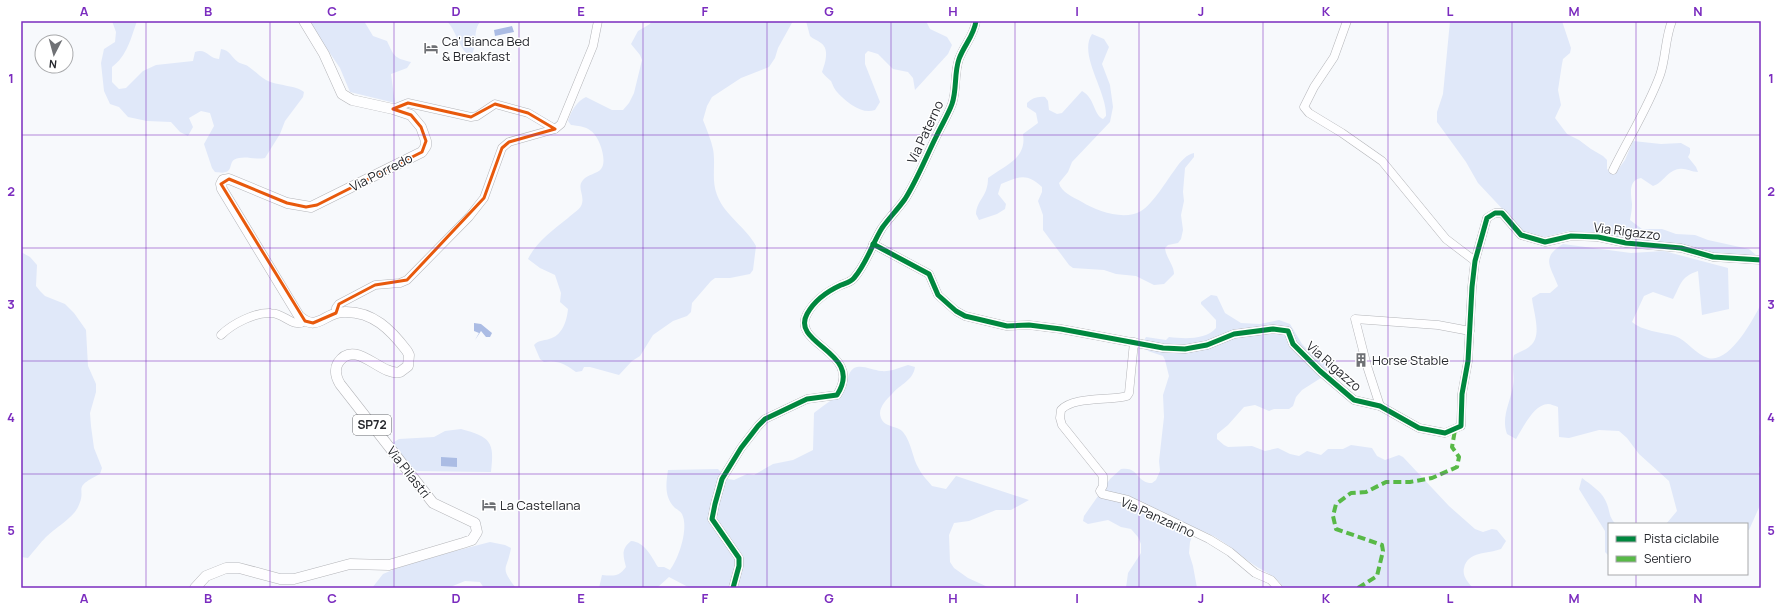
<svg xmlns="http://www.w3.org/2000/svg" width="1782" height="609" viewBox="0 0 1782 609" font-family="Manrope,sans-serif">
	<rect width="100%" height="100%" fill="#f7f9fc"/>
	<g fill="#e0e8f9">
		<path d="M112,21H137C131,38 127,56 112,67V82L119,89L126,88L143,71L156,65L193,61L195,52C207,48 209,59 219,59L221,49C230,50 231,57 238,62C241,64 246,64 249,67C255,71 259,76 266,80C277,86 296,85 304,92L303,97L285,121L280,134L265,158C256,160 248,156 239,158C224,160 239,176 215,172L212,168L204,144L214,126L210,113L201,111L189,118L193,127L188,136L180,132L171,122L147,121L128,117L119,107L110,104L104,91L101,63L104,49L115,42L116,32Z"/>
		<path d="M308,21H364L373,36L387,41C394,56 394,58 411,62L407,68L391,74L395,103L350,92L340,68Z"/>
		<path d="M447,21H481C472,30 478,44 472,54H467C458,45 456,31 447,21Z"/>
		<path d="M651,21H793L778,48L775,58L769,67L741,78L712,97L707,106L703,120C707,130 711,140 713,149C716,165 711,179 717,195C725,216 746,227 756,246L753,270L750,274L730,278H715L711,281L692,303L691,312L687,316L673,321L653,335L640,356L632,361L619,375L590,367H584L582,371L576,372C565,364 558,360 544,362L540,359L534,345C538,340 543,341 549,339C562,336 567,321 568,309L560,302L561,293L555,275L540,268L528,259C536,242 553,230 568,218C572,214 579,210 581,206C586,196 576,188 583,180C588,174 597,174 601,169C608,161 599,136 591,131C585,126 578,126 571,125L568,121C571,111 577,101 586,97L612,110H623L629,103L634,93L642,60L640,55L631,44L638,31L650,24Z"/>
		<path d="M806,21H926L930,29L947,37L952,45L948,54L915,90L913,78L908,72L893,69L878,54L868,51L865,54V64L880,102L875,110C862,115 846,102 837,92C834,89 833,85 831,81C828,78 825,76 822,72C825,64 830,49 821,43C817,40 813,39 810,36Z"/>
		<path d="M1450,21H1562L1571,48L1570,53L1563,59L1562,64L1558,90L1561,105L1555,118L1567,134L1579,140L1591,149L1603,156L1607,160V169L1614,175L1625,160L1633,141L1661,144L1681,143L1690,148V153L1688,157L1696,167L1698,172C1691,172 1686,168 1679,169C1668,170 1663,183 1653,186L1641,178C1628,180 1631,194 1632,204C1632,209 1631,215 1630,220L1642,229H1662L1676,234L1695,235L1708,240L1749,249L1756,255L1750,257L1730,256L1596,233L1569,231L1545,237L1525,233L1478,183L1466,162L1437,122V112L1443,94Z"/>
		<path d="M1092,34L1104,39L1109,47L1102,64L1110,85L1113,107L1110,122L1072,162L1068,172L1059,183C1061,192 1073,197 1082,202C1097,211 1124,221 1141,211C1153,204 1167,180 1176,168C1180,162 1187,154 1194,153V157L1185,168L1183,192L1184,201L1181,215L1183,230L1181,239L1178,243L1168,245L1165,248C1166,258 1174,265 1174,274L1164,284L1154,285L1136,276L1116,274L1104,270L1073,268L1069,265L1043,230V215L1038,201L1042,192V187C1026,172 1019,177 1001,184L998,194L1006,204L1005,209L997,214L979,220L976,214C977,199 988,197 988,178C1005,165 1027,159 1023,134L1038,123L1036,113L1027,107V103C1032,98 1038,96 1045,97L1048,101L1049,110L1057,114L1062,113L1082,91C1095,98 1093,114 1103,119L1106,116C1107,91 1078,55 1092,34Z"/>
		<path d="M1563,244L1631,253L1664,251L1728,268L1729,309L1702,315L1698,271C1680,277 1681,285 1673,299L1653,292L1644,296L1632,322C1642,331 1661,332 1675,336C1687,340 1696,355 1708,358C1729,364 1753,320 1761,304V424L1759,433L1761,440V462L1759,469L1761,477V503L1749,530H1747V524H1666L1677,511L1669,481L1639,454L1627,438L1619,431L1599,430L1569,438L1559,437L1558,407C1555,406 1551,404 1548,404C1534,404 1523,428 1516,439L1507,434C1501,417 1510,403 1513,386C1515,376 1511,366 1514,355C1519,352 1526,350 1530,346C1543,336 1533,311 1532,298L1540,293H1550L1558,286C1551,267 1540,258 1563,244Z"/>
		<path d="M21,252L30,257L37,265L36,286L40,291L45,296L65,304L74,313L86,330L88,366L96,384V392L90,413L91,426L94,448L102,468L100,474C70,489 88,487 78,507C73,518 55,528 46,537C40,543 34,551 28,558L21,557Z"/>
		<path d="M1211,295L1217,296L1225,313L1241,323L1260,324L1279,320L1290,324L1302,344L1313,355L1333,367V377L1324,376L1302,390L1296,397L1293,406L1289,409H1274L1269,411L1255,405L1244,407L1228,425L1217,434V439L1224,445L1228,447L1252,446L1265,451L1278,448L1290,454L1299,456L1307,451L1321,455L1328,449H1343L1351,445L1372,448L1377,456L1385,460L1399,455L1403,457L1449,506L1475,529L1483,532L1492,529L1497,530L1506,541L1501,549C1488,554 1468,551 1464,568C1462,576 1468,582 1473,588H1283C1278,576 1264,572 1254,565C1235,552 1218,534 1195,529L1190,542L1189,553L1193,566L1197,588H1126L1128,573L1141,553V544L1138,537L1131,529L1121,527L1108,520L1088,524L1083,521L1084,516L1110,479L1121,469C1139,466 1136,483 1152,483L1156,480L1160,471L1159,461L1164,417L1163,395L1169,376L1165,360L1163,356L1148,351L1143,342L1146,337L1166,340L1169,337C1184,339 1206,340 1216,328V320L1201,304V302Z"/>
		<path d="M908,365L915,367C913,381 900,384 892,394C886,400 877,409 881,418C885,428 897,425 903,432C912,443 912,458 919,469C922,475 928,481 932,486L946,489L956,476L1029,500L1011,510H996L969,521L954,523L949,535L950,562L954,568L968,578L990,588H690L669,577L658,587L652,588H599L602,575C613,576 619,577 626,567C623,555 621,549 631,541C645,542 651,556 658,567H664L670,570C679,558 689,528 682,514C680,511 678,510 675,508C664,497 666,484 668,470L718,469L728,479L734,480L747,474L754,475L773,464L793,460L813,450L814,413C821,407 843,393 845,388C848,381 847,373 854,368C861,364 873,370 881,371C890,372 899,368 908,365Z"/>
		<path d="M461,429C490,437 495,441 491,472L411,471L391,444L399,439L434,437L445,431Z"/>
		<path d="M1582,478C1591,485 1603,492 1607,504C1610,512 1609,518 1616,524H1609V556L1605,552V531L1579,489Z"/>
		<path d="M490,542L505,545L511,548C507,571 499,566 516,588H484L480,582L465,581L448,588H372L383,574L409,563Z"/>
	</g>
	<g fill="#abbce4">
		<path d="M512,26L514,32L495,36L494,30Z"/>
		<path d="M474,323L481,324L492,333L490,337H486L481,331L475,340L479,333L474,331Z"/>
		<path d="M441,457L457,458V467L441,466Z"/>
	</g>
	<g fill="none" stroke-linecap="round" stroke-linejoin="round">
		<defs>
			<g id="minor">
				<path d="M1347,21L1334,57L1314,87L1304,107L1309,113L1342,133L1382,161L1446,239L1475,261"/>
				<path d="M393,109L408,103L471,117L477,116L495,104L528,113L555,129"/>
				<path d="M1613,170C1628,139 1648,108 1660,75C1666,58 1665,38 1672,21"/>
				<path d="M873,244L929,274L938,295L956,311L965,316L1007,326L1029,325L1061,329L1163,348L1185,349L1207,345L1234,334L1273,329L1288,331L1293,344L1320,371L1354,400L1380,406L1419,428L1445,433L1461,426L1462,394L1468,361L1472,287L1475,261L1487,218L1495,213H1502L1521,235L1545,242L1571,236L1598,237L1626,243L1681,248L1713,257L1761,260"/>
				<path d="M336,313V308L339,304L375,285L400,283L407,280L469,217L484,198L502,148L509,142L555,129L561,124L593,46L598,21"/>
				<path d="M221,335C232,324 255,312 271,313C284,313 294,329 305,321"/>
				<path d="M1134,342L1129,393L1127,396C1110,401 1073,396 1061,410L1060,418L1062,425L1103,476V486L1100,491L1102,494L1128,500L1209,539L1230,552L1255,573L1271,580L1278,588"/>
				<path d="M1380,406L1367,366L1355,319L1438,325L1470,331"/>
				<path d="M733,588L739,566V558L712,519L715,504L722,479L741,448L758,426L765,419L807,399L837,395C865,352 790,345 807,314C814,301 828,291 841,285C846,283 851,282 854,278C867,263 872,244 882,228C889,218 898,209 905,199C917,180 926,157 936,137C941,126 948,115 952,104C957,90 954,73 959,59C964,45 974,36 976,21"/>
			</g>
			<path id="major" d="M195,588L206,576L226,568H239L280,579H294L350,564L389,565L463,543L472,540L477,532L475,523L433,503L340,384C336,377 334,370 338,363C355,337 381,377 400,372L408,366L409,355L407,351C391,330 373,311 344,312C324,312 318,333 299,316L222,189L221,184L223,180L229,179L287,203L311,207L422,152L426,146V141L421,127L411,115L393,109L352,100L342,94L324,54L304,21"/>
		</defs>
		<use href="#minor" stroke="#b4b5b9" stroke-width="9"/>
		<use href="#major" stroke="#b4b5b9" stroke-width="11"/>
		<use href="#minor" stroke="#fefeff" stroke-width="8"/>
		<use href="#major" stroke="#fefeff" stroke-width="10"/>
		<path stroke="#58b947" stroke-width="4" stroke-dasharray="8 4" stroke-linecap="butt" d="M1358,588L1377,576L1383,551L1382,545L1336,529L1333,516L1336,504L1351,493L1366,492L1386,482H1410L1432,478L1457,467L1459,457L1452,447L1455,430"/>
		<defs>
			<g id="cycleway">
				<path d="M873,244L929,274L938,295L956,311L965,316L1007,326L1029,325L1061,329L1163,348L1185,349L1207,345L1234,334L1273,329L1288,331L1293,344L1320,371L1354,400L1380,406L1419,428L1445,433L1461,426L1462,394L1468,361L1472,287L1475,261L1487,218L1495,213H1502L1521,235L1545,242L1571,236L1598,237L1626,243L1681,248L1713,257L1761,260"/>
				<path d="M733,588L739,566V558L712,519L715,504L722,479L741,448L758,426L765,419L807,399L837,395C865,352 790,345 807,314C814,301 828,291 841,285C846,283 851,282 854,278C867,263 872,244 882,228C889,218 898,209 905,199C917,180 926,157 936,137C941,126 948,115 952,104C957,90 954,73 959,59C964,45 974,36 976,21"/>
			</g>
		</defs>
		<use href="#cycleway" stroke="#fff" stroke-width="8"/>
		<use href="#cycleway" stroke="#00873e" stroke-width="5"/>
	</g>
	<path fill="none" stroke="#e8590c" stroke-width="3" stroke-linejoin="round" d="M408,103L471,117L495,104L528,113L555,129L509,142L502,148L484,198L407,280L375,285L339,304L336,313L313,323L305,321L221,184L229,179L287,203L306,207L317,205L422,152L426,141L421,127L411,115L393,109Z"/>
	<path fill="none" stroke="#7b2cbf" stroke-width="1" stroke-opacity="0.55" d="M146,21V588M270,21V588M394,21V588M519,21V588M643,21V588M767,21V588M891,21V588M1015,21V588M1139,21V588M1263,21V588M1388,21V588M1512,21V588M1636,21V524M21,135H1761M21,248H1761M21,361H1761M21,474H1761M1636,574V588"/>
	<defs>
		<symbol id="hotel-bare" viewBox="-9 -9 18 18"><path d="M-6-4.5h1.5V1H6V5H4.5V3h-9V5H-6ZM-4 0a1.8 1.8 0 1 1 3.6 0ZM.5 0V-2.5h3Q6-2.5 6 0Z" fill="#6f7175" stroke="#fff" stroke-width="2.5" paint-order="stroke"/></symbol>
		<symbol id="building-bare" viewBox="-9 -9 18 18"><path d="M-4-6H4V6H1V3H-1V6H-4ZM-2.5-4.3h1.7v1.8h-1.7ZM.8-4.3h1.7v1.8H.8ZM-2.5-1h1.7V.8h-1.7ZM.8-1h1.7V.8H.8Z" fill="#6f7175" stroke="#fff" stroke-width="2.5" paint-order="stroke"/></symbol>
	</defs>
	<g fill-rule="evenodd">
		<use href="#hotel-bare" x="421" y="38" width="20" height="20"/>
		<use href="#building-bare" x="1351" y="350" width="20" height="20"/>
		<use href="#hotel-bare" x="479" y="495" width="20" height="20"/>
	</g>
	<g text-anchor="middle" stroke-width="3" stroke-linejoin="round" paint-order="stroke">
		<rect fill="#fff" stroke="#67686c" stroke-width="1" x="353" y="415" width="38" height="20" rx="3"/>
		<g font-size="12" font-weight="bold" fill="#26282d">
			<text x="372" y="429">SP72</text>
		</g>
		<g font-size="13" fill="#26282d" stroke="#fff" text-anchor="start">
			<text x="442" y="46">Ca' Bianca Bed<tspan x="442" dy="15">&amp; Breakfast</tspan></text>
			<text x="1372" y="365">Horse Stable</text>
			<text x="500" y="510">La Castellana</text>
		</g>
		<g font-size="13" fill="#26282d" stroke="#fff">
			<text transform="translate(925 132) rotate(-65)" y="5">Via Paterno</text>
			<text transform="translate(381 172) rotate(-27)" y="5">Via Porredo</text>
			<text transform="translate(1627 231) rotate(7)" y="5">Via Rigazzo</text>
			<text transform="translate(1334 366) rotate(41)" y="5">Via Rigazzo</text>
			<text transform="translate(409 472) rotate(52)" y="5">Via Pilastri</text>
			<text transform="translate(1158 517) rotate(24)" y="5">Via Panzarino</text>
		</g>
	</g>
	<rect width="1782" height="609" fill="none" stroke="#ffffff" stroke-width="44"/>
	<rect x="1608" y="523" width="140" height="52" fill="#ffffff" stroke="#a8a9ab"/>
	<rect x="1616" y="536" width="20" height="6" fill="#00873e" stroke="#a8a9ab"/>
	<text x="1644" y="543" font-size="12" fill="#26282d">Pista ciclabile</text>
	<rect x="1616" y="556" width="20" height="6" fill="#58b947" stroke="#a8a9ab"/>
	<text x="1644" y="563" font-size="12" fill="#26282d">Sentiero</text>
	<g transform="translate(54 54) rotate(186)"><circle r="19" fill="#ffffff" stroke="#a8a9ab"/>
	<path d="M0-3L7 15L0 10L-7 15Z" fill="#6f7175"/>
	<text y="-6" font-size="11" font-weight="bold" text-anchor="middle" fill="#26282d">N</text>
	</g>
	<rect x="22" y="22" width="1738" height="565" fill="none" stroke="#7b2cbf" stroke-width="1.5"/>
	<g font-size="13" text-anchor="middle" font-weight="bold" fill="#7b2cbf">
		<text x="84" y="16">A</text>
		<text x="208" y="16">B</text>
		<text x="332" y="16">C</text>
		<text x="456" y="16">D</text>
		<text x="581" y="16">E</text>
		<text x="705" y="16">F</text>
		<text x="829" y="16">G</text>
		<text x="953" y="16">H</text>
		<text x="1077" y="16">I</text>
		<text x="1201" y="16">J</text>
		<text x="1326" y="16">K</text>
		<text x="1450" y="16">L</text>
		<text x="1574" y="16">M</text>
		<text x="1698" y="16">N</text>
		<text x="11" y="83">1</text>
		<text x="1771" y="83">1</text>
		<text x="11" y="196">2</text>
		<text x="1771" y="196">2</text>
		<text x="11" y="309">3</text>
		<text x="1771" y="309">3</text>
		<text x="11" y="422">4</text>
		<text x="1771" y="422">4</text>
		<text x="11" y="535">5</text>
		<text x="1771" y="535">5</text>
		<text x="84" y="603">A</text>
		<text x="208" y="603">B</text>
		<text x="332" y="603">C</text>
		<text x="456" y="603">D</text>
		<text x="581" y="603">E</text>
		<text x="705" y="603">F</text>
		<text x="829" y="603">G</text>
		<text x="953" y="603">H</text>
		<text x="1077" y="603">I</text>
		<text x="1201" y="603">J</text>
		<text x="1326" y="603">K</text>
		<text x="1450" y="603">L</text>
		<text x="1574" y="603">M</text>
		<text x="1698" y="603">N</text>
	</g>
</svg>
